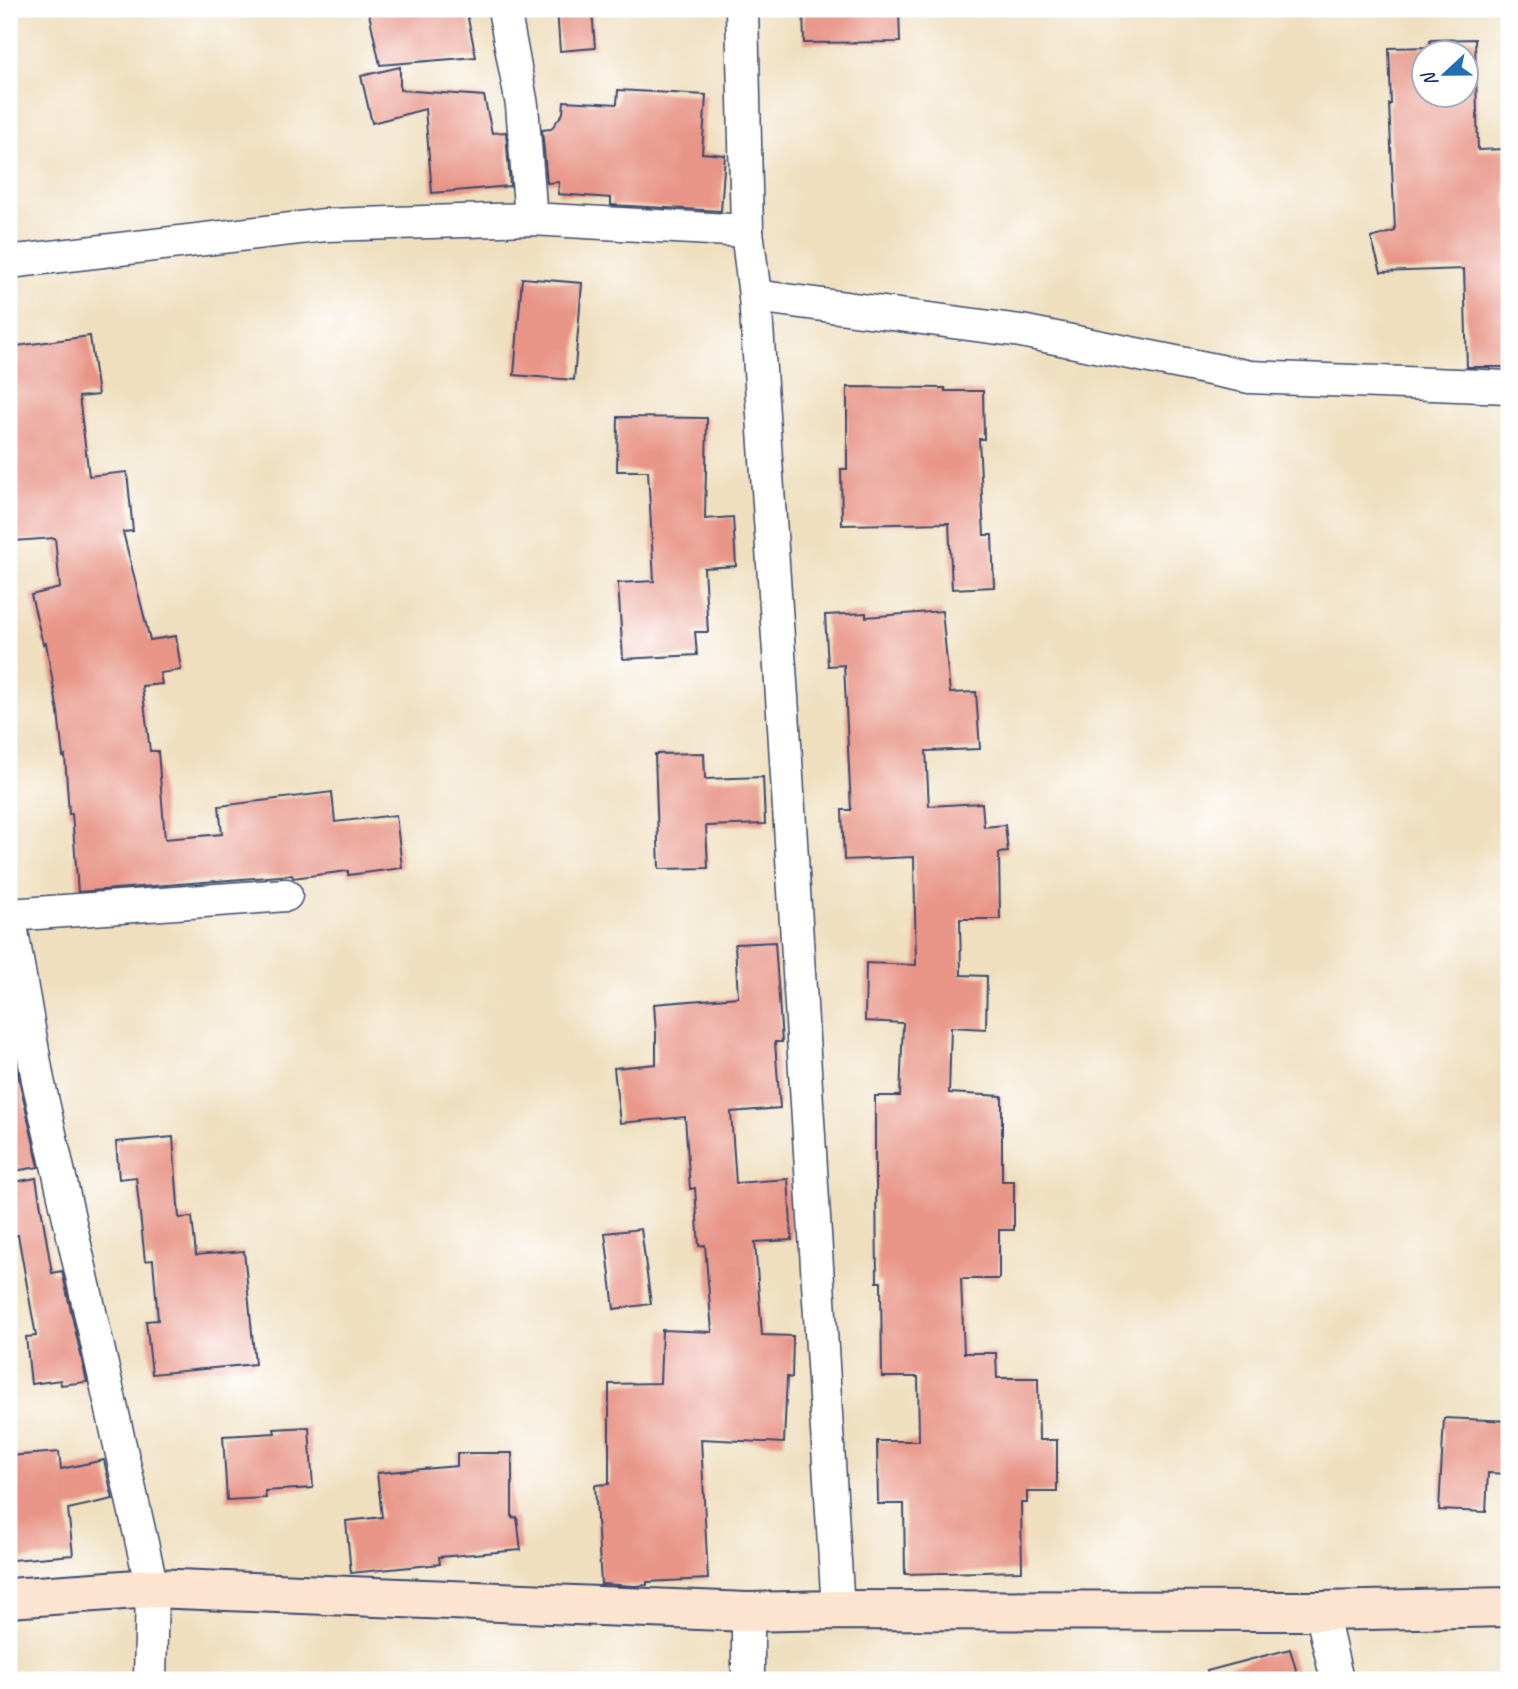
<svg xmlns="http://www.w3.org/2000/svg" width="1518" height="1689" viewBox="0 0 1518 1689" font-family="Caveat,sans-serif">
	<rect width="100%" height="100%" fill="#fff"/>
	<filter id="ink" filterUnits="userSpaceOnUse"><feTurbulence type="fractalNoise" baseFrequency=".0143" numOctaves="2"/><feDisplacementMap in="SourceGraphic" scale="14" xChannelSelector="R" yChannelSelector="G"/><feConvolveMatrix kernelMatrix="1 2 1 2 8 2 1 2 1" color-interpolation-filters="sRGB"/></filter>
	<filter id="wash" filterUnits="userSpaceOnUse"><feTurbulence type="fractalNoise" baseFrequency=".00686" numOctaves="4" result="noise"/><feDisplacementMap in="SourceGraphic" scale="28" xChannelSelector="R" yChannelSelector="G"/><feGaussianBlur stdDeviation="1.57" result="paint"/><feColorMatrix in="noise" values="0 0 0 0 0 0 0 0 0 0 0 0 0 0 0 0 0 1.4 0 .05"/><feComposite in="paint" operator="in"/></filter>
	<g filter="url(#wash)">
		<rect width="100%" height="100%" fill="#efdfbf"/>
		<g id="blocks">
			<g fill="#e89587" fill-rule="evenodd">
				<path d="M368,9H466L476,57L380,65Z"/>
				<path d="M557,9H592L595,48L560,51Z"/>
				<path d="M803,9H899L900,42L804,43Z"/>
				<path d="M1475,39L1478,150L1505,149L1506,209H1509V367H1467L1464,269L1381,272L1371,238L1395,231L1389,104H1391L1389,48L1431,47L1430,40ZM1424,52H1466V94H1424Z"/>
				<path d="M400,67V90L484,96L492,133L506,132L510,186L432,193L425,109L372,123L361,76Z"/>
				<path d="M618,90L706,95L702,153L725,155L721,211L611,205V198L558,194L559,182L547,183L542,130L551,129L563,113L564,101L617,104Z"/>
				<path d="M522,278L582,283L574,380L514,375Z"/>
				<path d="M90,336L98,395L79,397L89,476L127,472L133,531L123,532L150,640L176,636L181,670L160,673L162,684L142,686L150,751H158L165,839L222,834L219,806L332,792L335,822L396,815L402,868L348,875V871L293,878L292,875L78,892L72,814H69L65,756L63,757L58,712L46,643L43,644L31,595L60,588L55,538L14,541L9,480V431L16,430L9,377V347Z"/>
				<path d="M847,387L945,388V391H983L984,439H979L984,535H992L994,587L952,589L949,523L842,525L841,469H847Z"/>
				<path d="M618,417L707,418L705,519L733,517L736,566L704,568L708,632H695L697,655L623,659L618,583L654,581L648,471H617Z"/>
				<path d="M942,611L950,693L976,692L980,749L926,751L929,806L982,803L984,827L1005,825L1008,852L999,853L1000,919H960L961,975L987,976L986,1029L951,1027L949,1093L1002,1096V1181H1014V1230H999V1279H961L964,1353H996L997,1378H1038L1039,1440H1057V1492H1027V1503H1021L1022,1571L905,1574L904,1504H878L877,1441H919L918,1377H882L881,1282H877L876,1179H875V1096H900L903,1023L865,1021L866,963L916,965L914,857L844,860L842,810H851L844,665L828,666L825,615L866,613V617Z"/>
				<path d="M704,753L705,779L763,777L765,824L706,826L708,868L659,869L655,754Z"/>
				<path d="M775,942L782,1042H775L780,1108L731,1112L736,1183L788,1179L792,1240L755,1242L762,1335L793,1336L792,1378L787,1377L784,1443L701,1439L708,1579L647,1582V1585L635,1586L601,1584L595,1485L609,1484V1384L660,1383L662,1330L712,1332L705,1245L699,1246L695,1188L690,1189L685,1117L620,1123L614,1068L656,1064V1033L654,1004L738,997L735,944Z"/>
				<path d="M9,1030H11L20,1084L39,1167L14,1171L9,1133Z"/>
				<path d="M173,1137L179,1218L192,1217L196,1255L244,1251L255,1364L152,1374L146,1321L158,1320L153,1260L145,1261L136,1177L119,1179L116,1142Z"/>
				<path d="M36,1178L52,1273L62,1271L87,1382L61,1385L60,1380L31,1384L26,1337L36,1336L18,1235L9,1237V1183Z"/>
				<path d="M641,1229L651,1304L614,1309L605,1233Z"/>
				<path d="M1444,1418L1509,1421V1474L1488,1473L1486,1512L1439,1510Z"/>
				<path d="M309,1427L313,1488L265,1491L266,1498L227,1500L223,1436L275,1433L274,1429Z"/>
				<path d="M59,1452L61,1469L104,1460L113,1499L68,1509L73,1555L12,1560L9,1530V1456Z"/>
				<path d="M457,1453H512V1518L517,1517L521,1550L439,1557L440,1564L351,1573L346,1521L382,1517L377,1473L457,1466Z"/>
				<path d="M1290,1649L1299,1680H1208L1207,1671Z"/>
			</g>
		</g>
	</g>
	<g filter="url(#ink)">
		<use href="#blocks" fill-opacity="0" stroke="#3b496d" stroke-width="2"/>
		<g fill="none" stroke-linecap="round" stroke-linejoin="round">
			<defs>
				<g id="street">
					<path d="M504,9L522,105L531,219"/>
					<path d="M742,9L747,231L755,296L784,727L838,1610"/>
					<path d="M9,262L325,225L531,219L747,231"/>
					<path d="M755,296L1021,331L1250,377L1509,387"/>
					<path d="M9,914L38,1080L152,1588L150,1680"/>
					<path d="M9,915L286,895"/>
					<path d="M1321,1611L1337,1680"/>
					<path d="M748,1612V1680"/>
				</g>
				<path id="secondary" d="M9,1598L152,1588L748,1612L838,1610L1321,1611L1509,1607"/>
			</defs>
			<use href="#street" stroke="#3b496d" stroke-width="35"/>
			<use href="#secondary" stroke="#3b496d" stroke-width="42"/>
			<use href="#street" stroke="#fff" stroke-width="32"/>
			<use href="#secondary" stroke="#fde4d1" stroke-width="38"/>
		</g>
	</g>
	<rect width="1518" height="1689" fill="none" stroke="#fff" stroke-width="35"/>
	<g transform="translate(1445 74) rotate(248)"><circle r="33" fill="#ffffff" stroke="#a4acbf" stroke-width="2"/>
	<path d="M0-5L12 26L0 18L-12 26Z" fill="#1f6fb2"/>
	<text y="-10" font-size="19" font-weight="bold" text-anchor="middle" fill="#1b2f5e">N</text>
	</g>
</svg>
